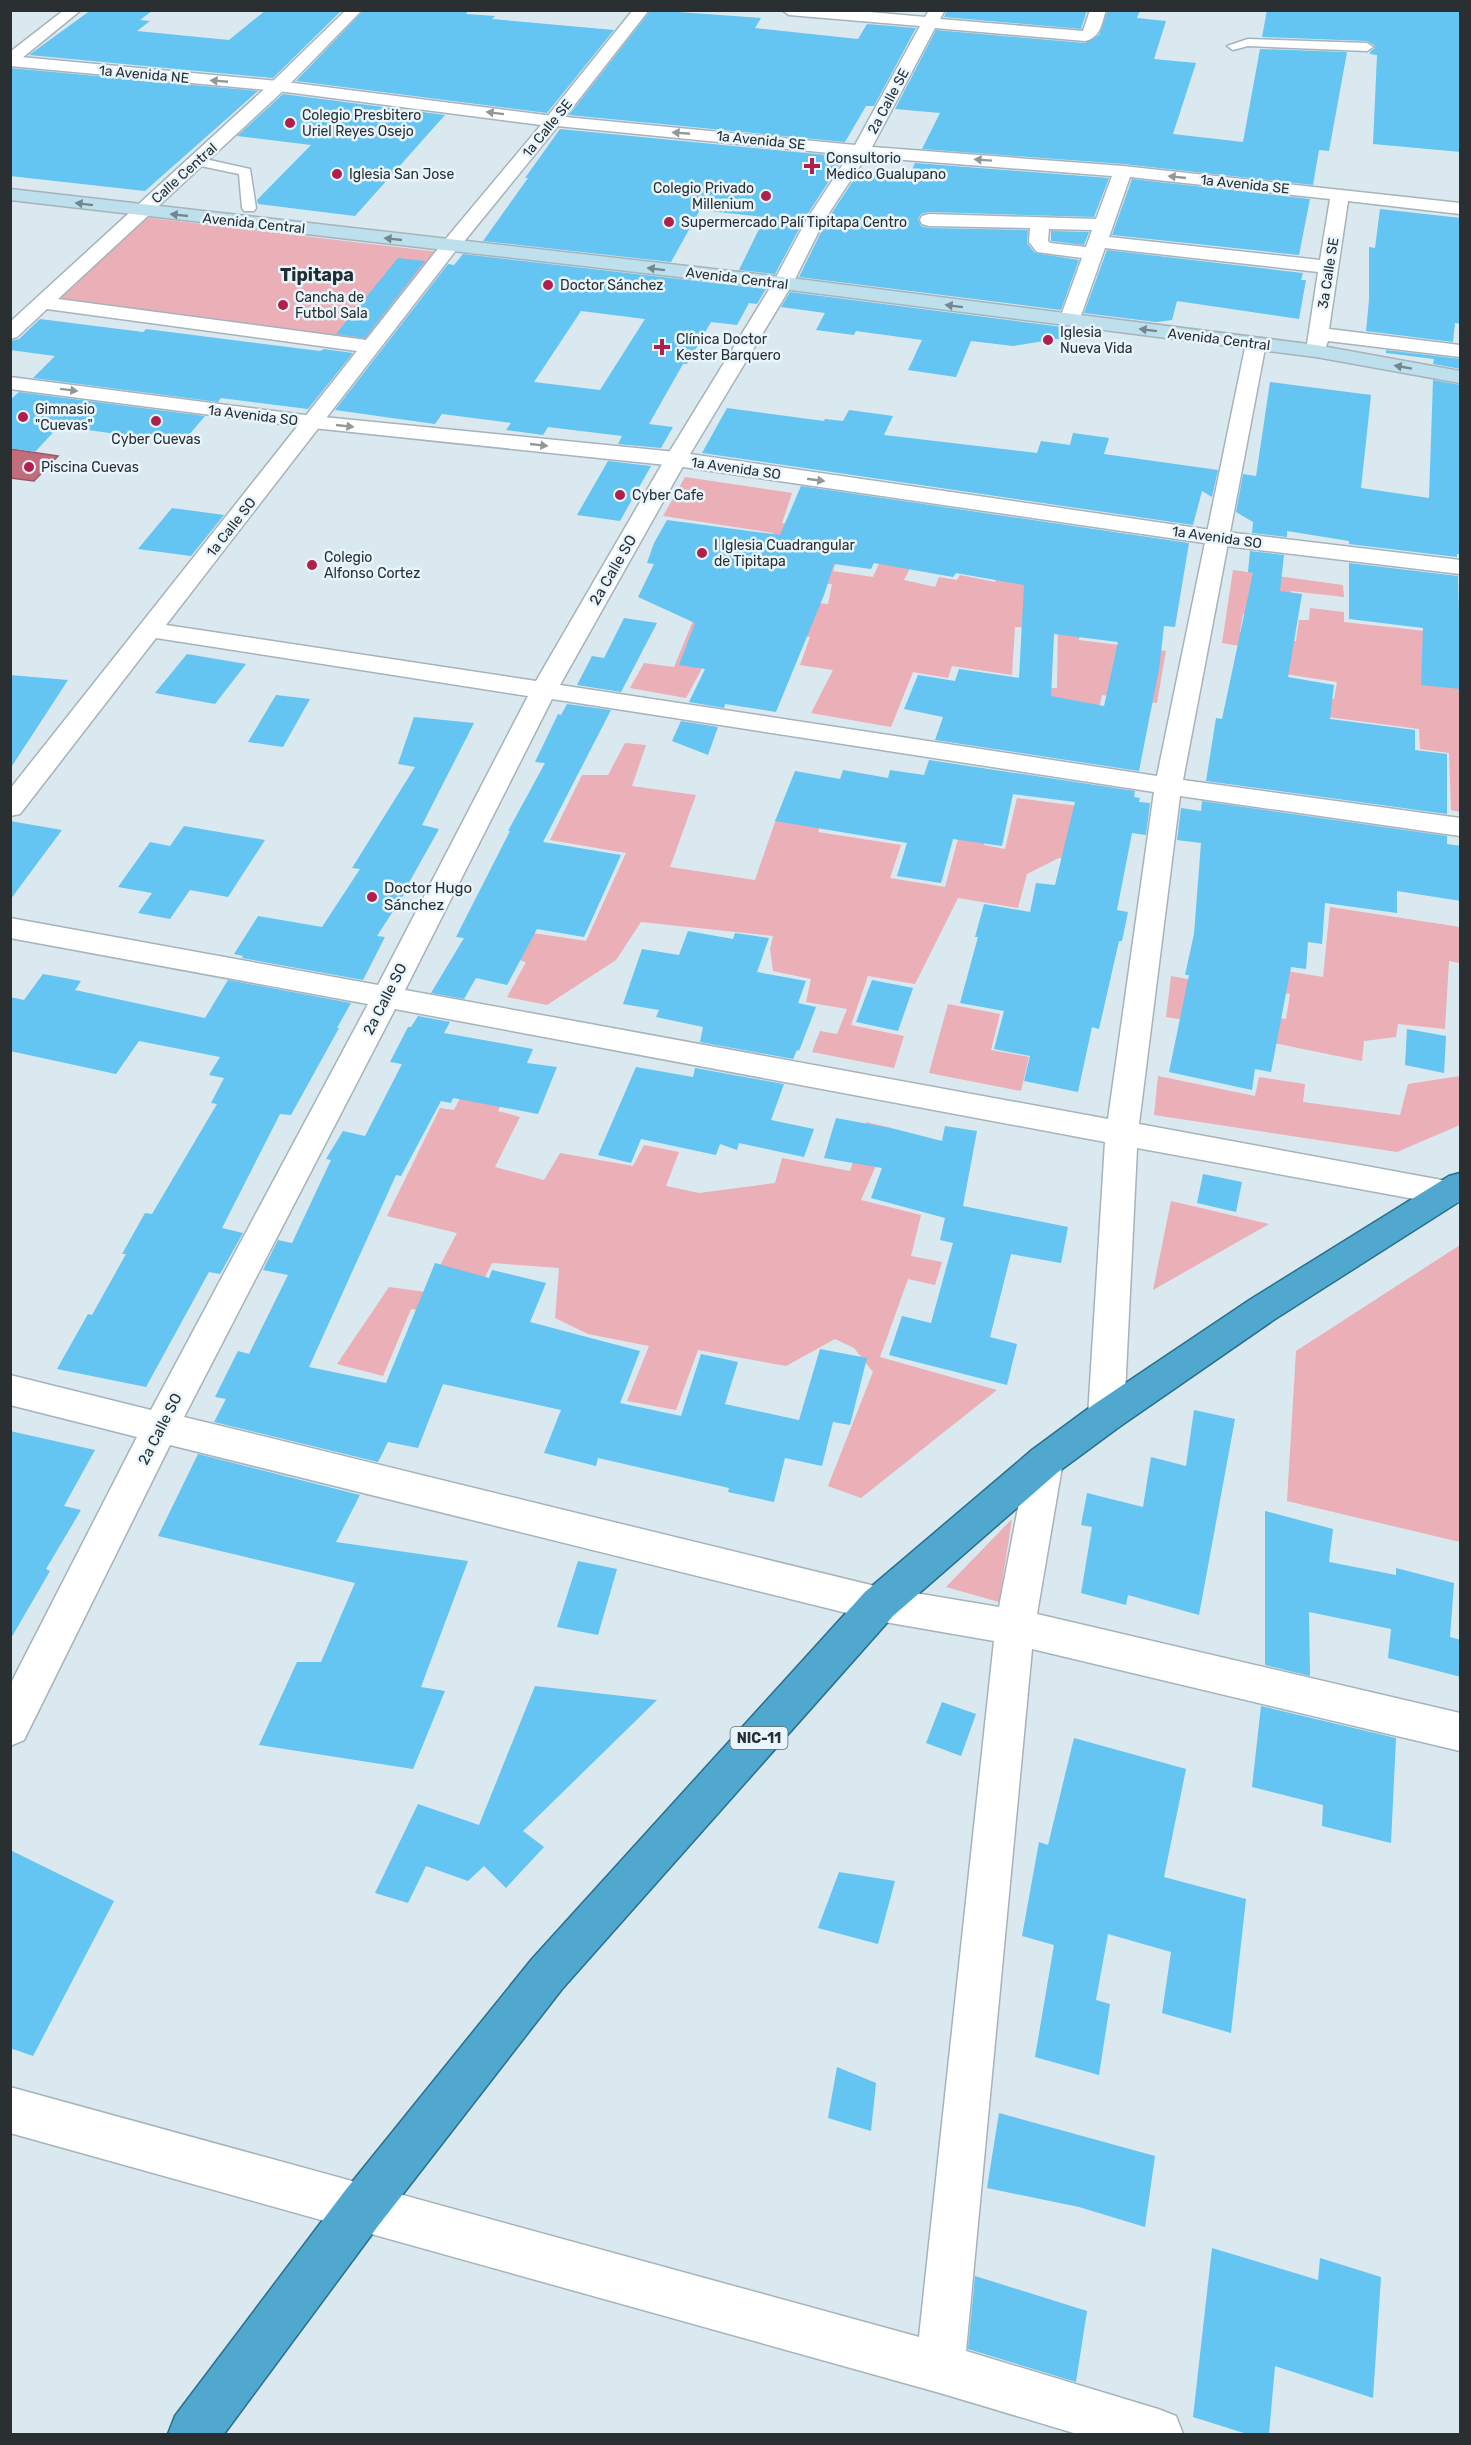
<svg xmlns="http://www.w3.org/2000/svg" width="1471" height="2445" viewBox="0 0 1471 2445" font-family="Rubik,sans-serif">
	<rect width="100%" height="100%" fill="#dae8ef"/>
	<g fill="#eaafb7">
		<path d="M143,217L439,252L366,343L53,303Z"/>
		<path d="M685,477L792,493L782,523L804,526L777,599L828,604L832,584L813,583L855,509L833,571L873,577L889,542L921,547L904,580L935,587L939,577L957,580L960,575L995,582L998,577L1032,582L1082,618L1079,640L1166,651L1157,703L1102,695L1097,718L1061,731L1047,688H1057L1058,630L1015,627L1012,675L952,666L948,678L913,672L891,727L811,713L833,670L800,665L810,637L725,626L686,698L630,688L644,663L674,667L699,606L737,590L773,533L663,516Z"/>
		<path d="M1233,570L1343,585L1344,597L1291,591L1290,621L1243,614L1240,632L1296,641L1299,620H1309L1310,608L1344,612V622L1460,635V812L1451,810L1449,753L1420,749L1419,729L1328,717L1298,694L1334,699L1337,682L1265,671L1268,651L1222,643Z"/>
		<path d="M625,743L646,745L632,786L696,795L670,867L755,880L776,819L820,826L818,832L901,845L890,878L945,887L964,817L990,821L984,845L1005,849L1017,798L1078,806L1068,859L1059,858L1027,874L1018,908L958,898L915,984L868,976L851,1025L904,1036L894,1068L812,1052L820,1031L837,1034L847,1009L806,1002L811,979L773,971L770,949L773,936L641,922L616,960L547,1005L507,997L526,962L512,958L527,932L586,941L626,853L550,840L582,775H608Z"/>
		<path d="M1330,907L1460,927V963L1449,961L1445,1029L1398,1024L1396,1037L1364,1041L1362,1061L1249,1038L1254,1013L1286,1019L1290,994L1261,989L1263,967L1323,977Z"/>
		<path d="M1171,976L1198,981L1192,1021L1166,1017Z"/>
		<path d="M948,1004L1000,1014L991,1050L1029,1057L1021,1091L929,1073Z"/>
		<path d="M1158,1076L1255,1096L1259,1077L1305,1084L1303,1102L1400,1115L1408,1084L1460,1076V1125L1397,1152L1154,1115Z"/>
		<path d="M469,1081L508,1089L498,1111L520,1117L495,1167L544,1180L560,1153L633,1166L644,1145L679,1152L666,1186L699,1193L775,1183L782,1158L850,1171L866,1122L892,1128L861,1200L921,1215L911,1256L942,1262L935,1285L908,1279L880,1357L997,1390L861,1498L828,1486L873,1372L854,1348L835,1339L786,1366L698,1350L676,1410L627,1401L649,1346L588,1334L555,1318L559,1268L492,1263L465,1317L411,1309L383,1376L337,1364L389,1287L426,1292L457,1233L387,1216L440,1108L454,1110Z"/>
		<path d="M1171,1201L1269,1224L1153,1290Z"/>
		<path d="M1460,1245V1542L1287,1501L1296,1351Z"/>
		<path d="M1012,1519L999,1602L946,1587Z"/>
	</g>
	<path fill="#c36c7b" stroke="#955a65" stroke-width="1.5" d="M11,449L58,456L34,481L11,478Z"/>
	<g fill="#64c4f2" fill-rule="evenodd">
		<path d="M91,10H153L140,20L150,21L137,31L229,40L266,10H342L273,78L29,55Z"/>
		<path d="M364,10H469L466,14L495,16L492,19L614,30L547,113L296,81Z"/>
		<path d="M651,10L761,18L755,28L858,39L867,24L916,28L874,106H866L845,142L569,115Z"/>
		<path d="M947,10H1087L1081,29L944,17Z"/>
		<path d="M1108,10H1140L1137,18L1166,21L1154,59L1196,63L1173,134L1243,142L1260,49L1347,52L1329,151L1319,150L1313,185L1123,164L922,149L940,113L895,109L936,30L1085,43L1099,35Z"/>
		<path d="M1267,10H1461V152L1373,144L1377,55L1370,54V52L1375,48L1374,45L1367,41L1262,37Z"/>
		<path d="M10,68L258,91L145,191L10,176Z"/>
		<path d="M283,94L445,115L355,216L258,204L257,200L311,145L237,136Z"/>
		<path d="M560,129L837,156L833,163L840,164L805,218L775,274L739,270L765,217L700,210L671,262L483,241L528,178H525Z"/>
		<path d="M915,163L1109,178L1094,217L929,212L921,214L918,219L921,226L929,228L1028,230L1027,243L1035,253L1079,260L1061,310L799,277L827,220L861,169L908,178Z"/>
		<path d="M1132,179L1310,199L1299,255L1112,235Z"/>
		<path d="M1380,209L1461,218V324L1455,323L1453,342L1366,331L1369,300V247L1375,248Z"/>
		<path d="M1051,231L1089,232L1084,245L1051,241Z"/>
		<path d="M1107,250L1303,273L1301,280H1306L1299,319L1177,301L1172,320L1156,322L1084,313Z"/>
		<path d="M463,254L766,289L757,304L749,303L737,325L711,322L687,364H683L649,424L673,427L661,448L618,444L622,436L548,427L543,435L506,430L511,423L442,414L435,424L335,410L448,264L454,265ZM581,311L645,319L600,390L534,382Z"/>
		<path d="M398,258L425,261L365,338L336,334Z"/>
		<path d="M790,292L1062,327L1100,332L1013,346L971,341L956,377L908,370L922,340L856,331L854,335L816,330L825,313L781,307Z"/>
		<path d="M40,319L143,332L146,329L320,351L324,349L353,353L308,409L221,398L218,402L33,378L55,356L10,350V341L19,339Z"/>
		<path d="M1386,350L1461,359V369L1433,364L1434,359L1386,353Z"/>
		<path d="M1433,380L1461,385V554H1457V557L1349,544V541L1287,531V537L1252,533L1253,522L1236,512L1243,474L1256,476L1270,382L1371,395L1361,488L1429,498Z"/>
		<path d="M19,392L205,416L182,443L59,426L35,452L10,448V400Z"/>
		<path d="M727,408L824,421L825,419L843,421L849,410L893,416L884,435L1037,453L1041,441L1070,445L1073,433L1109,438L1104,454L1218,470L1212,497L1202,491L1193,525L702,453Z"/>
		<path d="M608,461L651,466L620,521L577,515Z"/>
		<path d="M801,486L1189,543L1175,627L1164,626L1159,669L1139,771L935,740L943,717L904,709L918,675L955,681L959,669L1019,678L1024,585L956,573L953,577L874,563L871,569L834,564L824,595L776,712L725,704L724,708L689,702L705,669L679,665L695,623L638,597L654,564L647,563L654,543L667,520L780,535ZM1054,634L1118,642L1104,706L1051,696Z"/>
		<path d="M172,508L224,515L191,556L138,549Z"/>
		<path d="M1250,551L1284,555L1280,591L1302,594L1288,677L1334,685L1330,719L1415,730V750L1447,754V814L1206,781L1216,718L1222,719L1253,573L1248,572Z"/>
		<path d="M1349,563L1458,576L1461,689L1421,685L1423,628L1349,619Z"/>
		<path d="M624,618L657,623L621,692L577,685L592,656L604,658Z"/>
		<path d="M187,654L246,664L215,704L155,693Z"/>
		<path d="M10,675L68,680L10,769Z"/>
		<path d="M276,695L310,699L283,747L248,742Z"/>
		<path d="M567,704L611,710L543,842L621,855L584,937L537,929L507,985L476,978L464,999L431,993L464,938L456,937L510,831H508L545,763L535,762L558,714L561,715Z"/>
		<path d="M414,717L474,723L422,825L439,829L406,888H408L377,936L385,937L363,980L242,958L243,956L234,954L258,916L322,927L360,869L352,868L415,767L398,764Z"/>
		<path d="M681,721L718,727L708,755L672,741Z"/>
		<path d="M929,760L1135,791L1134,797L1140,798L1139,802L1150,803L1146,835L1132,833L1117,910L1128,912L1122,941H1119L1099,1029L1092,1027L1078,1092L1024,1081L1030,1056L994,1049L1004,1011L960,1003L978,937H975L984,904L1030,912L1036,883L1055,885L1075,802L1013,794L1002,846L953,839L941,883L897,876L907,843L775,821L795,771L840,779L843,770L888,778L890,770L924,775Z"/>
		<path d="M1202,801L1447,836V844L1461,846V901L1397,891V913L1325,903L1322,944L1308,942L1306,969L1291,967L1271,1072L1255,1069L1252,1090L1169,1072L1189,975H1185L1194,934L1201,843L1177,840L1181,808L1201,811Z"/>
		<path d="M10,821L62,830L10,900Z"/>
		<path d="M184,826L265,840L228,897L190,890L170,919L138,913L152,893L118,887L150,842L170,846Z"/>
		<path d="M688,931L733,939L735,933L769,938L757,972L806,981L798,1003L816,1007L799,1051L797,1050L793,1059L700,1042L703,1027L656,1017L659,1010L623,1004L642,949L679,955Z"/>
		<path d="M43,974L81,981L75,990L205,1018L228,980L351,1003L337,1028H339L291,1115L280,1114L222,1228L243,1233L220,1274L209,1272L146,1387L57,1369L88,1314L92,1315L126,1254H122L145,1213L152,1214L217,1104L211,1103L224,1078L209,1075L220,1057L139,1041L116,1074L10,1051V997L24,1000Z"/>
		<path d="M872,980L913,988L898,1031L856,1022Z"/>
		<path d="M418,1016L450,1022L444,1033L533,1049L527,1063L557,1067L538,1114L453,1098L451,1103L441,1101L401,1176L396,1175L309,1367L386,1383L435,1263L489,1278L492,1270L546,1283L530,1322L640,1351L620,1403L681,1416L701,1354L738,1362L725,1404L799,1420L820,1349L867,1358L850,1425L833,1422L822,1466L785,1458L774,1502L728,1492L729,1488L598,1458L596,1466L544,1453L561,1410L443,1384L418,1448L388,1442L378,1462L214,1422L226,1399L215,1397L238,1351L249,1354L288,1275L263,1270L278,1240L292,1243L331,1160L326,1159L343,1131L365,1136L402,1064L390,1062L408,1027H411Z"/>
		<path d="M1407,1029L1446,1036L1444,1073L1405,1065Z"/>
		<path d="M636,1067L693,1077L695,1068L784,1084L771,1120L814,1129L804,1157L739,1143L737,1150L720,1144L716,1155L641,1139L631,1163L598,1155Z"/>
		<path d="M836,1118L895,1129L942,1141L945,1126L977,1131L963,1206L1068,1227L1061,1263L1011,1254L990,1337L1017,1344L1007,1385L889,1355L902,1316L931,1323L953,1243L940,1240L945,1218L871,1198L882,1168L824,1158Z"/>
		<path d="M1203,1174L1242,1182L1236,1212L1197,1203Z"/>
		<path d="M1194,1410L1235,1419L1199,1615L1128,1595L1126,1605L1081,1593L1092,1527L1081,1525L1087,1493L1143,1507L1151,1457L1186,1466Z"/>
		<path d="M10,1431L95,1450L64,1506L81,1510L46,1569L50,1571L10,1640Z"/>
		<path d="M198,1454L360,1495L336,1542L468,1561L421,1687L445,1691L413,1769L259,1745L297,1662H321L355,1583L158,1536Z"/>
		<path d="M1265,1511L1333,1529L1329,1562L1396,1575V1568L1454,1583L1450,1637L1461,1640V1677L1388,1658L1391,1629L1309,1612L1310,1676L1265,1665Z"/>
		<path d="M578,1561L617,1569L598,1635L557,1627Z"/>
		<path d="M535,1686L657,1700L523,1831L544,1847L506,1888L484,1866L468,1881L426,1866L408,1903L375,1893L418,1804L479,1825Z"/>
		<path d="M942,1702L976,1714L961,1756L926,1743Z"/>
		<path d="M1261,1706L1396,1738L1391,1843L1322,1826L1323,1805L1252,1787Z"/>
		<path d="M1074,1738L1186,1769L1164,1877L1246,1899L1231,2033L1162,2013L1171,1952L1108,1934L1096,2000L1110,2004L1099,2075L1035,2057L1054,1945L1022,1936L1039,1842L1048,1845Z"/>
		<path d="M10,1850L114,1901L33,2056L10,2048Z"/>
		<path d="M839,1872L895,1881L878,1944L818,1928Z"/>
		<path d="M837,2067L876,2083L871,2131L828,2118Z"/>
		<path d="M999,2113L1155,2156L1145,2227L1079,2207L987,2188Z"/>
		<path d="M1212,2248L1318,2280L1320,2258L1381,2277L1373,2398L1275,2366L1269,2434H1247L1193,2417Z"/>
		<path d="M975,2276L1087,2311L1076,2382L968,2349Z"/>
	</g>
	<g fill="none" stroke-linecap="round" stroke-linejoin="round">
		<defs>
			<g id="service">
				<path d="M1248,39L1367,43L1373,47L1367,51L1248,46L1233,50L1227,46Z"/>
				<path d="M196,157L250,169L256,208L254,211H244L242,208L239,174L191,164L190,161L191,158Z"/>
			</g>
			<g id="minor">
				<path d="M64,10H81L16,63L10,65V52Z"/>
				<path d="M346,10H362L284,90L58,299L366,340L444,241H458L460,245L166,625L536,681L665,459L773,283L807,219L849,155L547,125L544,121L547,117L633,10H649L565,117L855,145L920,26L789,15L782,10H848L925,17L929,10H945L940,19L1083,31L1090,10H1106C1101,25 1101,37 1085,41L935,28L872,147L1123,166L1460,203V214L1348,201L1329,329L1460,345V357L1328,341L1323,355H1309L1306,351L1318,272L1105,248L1079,321L1076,325H1062L1059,321L1082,258L1037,252L1029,242L1030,228L929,226L922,224L920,220L922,216L929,214L1096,219L1112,176L866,157L825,219L793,283L687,459L560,685L1157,776L1246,343L1249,339H1263L1266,343L1183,780L1460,818V836L1180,796L1139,1124L1447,1181L1459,1184L1460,1188L1459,1202L1447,1205L1137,1148L1124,1416L1119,1427L1106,1431L1093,1427L1088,1416L1105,1142L395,1009L184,1417L879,1587L999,1607L1027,1461L1032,1450L1045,1445L1058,1450L1063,1461L1037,1614L1460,1713V1751L1032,1649L966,2351L1158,2409L1176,2416L1183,2434H1077L940,2393L10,2133V2087L919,2337L994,1641L879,1621L170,1445L24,1740L10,1746V1685L137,1437L10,1405V1375L151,1410L368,1004L10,938V918L378,985L528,696L156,638L20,814L10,816V789L357,351L47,309L17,337L10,339V322L272,82ZM1130,177L1330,199L1320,260L1109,237ZM1049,229L1092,230L1086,247L1050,243L1048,241ZM552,699L1154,792L1108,1119L405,990Z"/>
			</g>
			<g id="tertiary">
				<path d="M10,56L278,81L553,116L559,117L562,121L458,249H444L442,245L444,241L541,125L278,91L10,66Z"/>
				<path d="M10,377L313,416L676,452L1218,531L1460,560V574L1218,545L676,466L313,428L10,389Z"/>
			</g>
			<path id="secondary" d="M10,189L783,277L1316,345L1460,371V383L1316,357L783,289L10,200Z"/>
			<path id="trunk" d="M1460,1173V1201L1275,1319L1119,1427L1058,1472L893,1616L562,1989L378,2226L224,2434H168L175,2416L344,2192L532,1959L865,1592L1032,1450L1093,1405L1251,1299L1449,1176Z"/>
		</defs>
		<use href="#service" stroke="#a6b3ba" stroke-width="3"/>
		<use href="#minor" stroke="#a6b3ba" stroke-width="3"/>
		<use href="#tertiary" stroke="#a6b3ba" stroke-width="3"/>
		<use href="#secondary" stroke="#a6b3ba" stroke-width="3"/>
		<use href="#trunk" stroke="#27708f" stroke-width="3"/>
		<use href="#service" fill="#fff" fill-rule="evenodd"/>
		<use href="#minor" fill="#fff" fill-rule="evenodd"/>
		<use href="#tertiary" fill="#fff" fill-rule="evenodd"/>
		<use href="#secondary" fill="#bedfec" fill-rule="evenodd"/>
		<use href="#trunk" fill="#50a8ce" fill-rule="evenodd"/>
	</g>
	<defs><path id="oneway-solid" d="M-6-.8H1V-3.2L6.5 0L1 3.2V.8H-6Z" transform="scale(1.5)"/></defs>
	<g fill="#949798">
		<use href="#oneway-solid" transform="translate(219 81) rotate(-175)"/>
		<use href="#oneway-solid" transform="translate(495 113) rotate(-173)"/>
		<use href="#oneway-solid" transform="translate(681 133) rotate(-175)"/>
		<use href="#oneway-solid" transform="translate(983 160) rotate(-176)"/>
		<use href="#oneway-solid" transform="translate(1177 177) rotate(-174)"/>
		<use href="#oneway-solid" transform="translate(69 390) rotate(7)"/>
		<use href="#oneway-solid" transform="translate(345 426) rotate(6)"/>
		<use href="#oneway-solid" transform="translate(539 445) rotate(6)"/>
		<use href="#oneway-solid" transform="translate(816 480) rotate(8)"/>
	</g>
	<g fill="#74878f">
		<use href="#oneway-solid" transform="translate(84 204) rotate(-173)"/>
		<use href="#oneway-solid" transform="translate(179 215) rotate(-174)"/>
		<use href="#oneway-solid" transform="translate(393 239) rotate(-174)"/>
		<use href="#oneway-solid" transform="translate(656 269) rotate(-173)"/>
		<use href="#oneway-solid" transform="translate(954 306) rotate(-173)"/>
		<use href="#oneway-solid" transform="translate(1148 330) rotate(-173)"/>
		<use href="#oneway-solid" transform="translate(1403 367) rotate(-170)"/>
	</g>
	<g fill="#b11f4c" stroke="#e8f5fc" stroke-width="2">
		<circle cx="290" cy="123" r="6"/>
		<path d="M809 157h6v6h6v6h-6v6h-6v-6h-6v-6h6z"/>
		<circle cx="337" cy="174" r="6"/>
		<circle cx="766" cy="196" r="6"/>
		<circle cx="669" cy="222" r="6"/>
		<circle cx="548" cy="285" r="6"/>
		<circle cx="283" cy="305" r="6"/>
		<circle cx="1048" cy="340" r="6"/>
		<path d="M659 338h6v6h6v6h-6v6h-6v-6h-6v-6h6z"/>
		<circle cx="23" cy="417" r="6"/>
		<circle cx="156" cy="421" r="6"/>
		<circle cx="29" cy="467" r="6"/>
		<circle cx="620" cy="495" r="6"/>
		<circle cx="702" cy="553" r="6"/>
		<circle cx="312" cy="565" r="6"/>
		<circle cx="372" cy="897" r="6"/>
	</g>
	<g text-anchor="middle" stroke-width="5" stroke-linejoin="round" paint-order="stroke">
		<g font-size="14" fill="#2a2f32" stroke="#e8f5fc">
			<text transform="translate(144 74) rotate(5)" y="5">1a Avenida NE</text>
			<text transform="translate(888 101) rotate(-62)" y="5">2a Calle SE</text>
			<text transform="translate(547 128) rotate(-51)" y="5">1a Calle SE</text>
			<text transform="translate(761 140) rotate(6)" y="5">1a Avenida SE</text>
			<text transform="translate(184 173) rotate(-42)" y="5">Calle Central</text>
			<text transform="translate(1245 184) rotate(6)" y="5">1a Avenida SE</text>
			<text transform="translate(254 223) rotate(6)" y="5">Avenida Central</text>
			<text transform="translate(1328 273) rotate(-81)" y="5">3a Calle SE</text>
			<text transform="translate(737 278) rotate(7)" y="5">Avenida Central</text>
			<text transform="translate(1219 339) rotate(7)" y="5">Avenida Central</text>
			<text transform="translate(253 415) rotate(7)" y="5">1a Avenida SO</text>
			<text transform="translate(736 468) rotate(8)" y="5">1a Avenida SO</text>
			<text transform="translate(231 527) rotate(-52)" y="5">1a Calle SO</text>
			<text transform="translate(1217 537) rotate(8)" y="5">1a Avenida SO</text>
		</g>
		<g font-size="14" fill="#2a2f32" stroke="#e8f5fc" text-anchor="start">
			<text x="302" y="120">Colegio Presbitero<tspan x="302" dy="16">Uriel Reyes Osejo</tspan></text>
			<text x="826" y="163">Consultorio<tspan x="826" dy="16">Medico Gualupano</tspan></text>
			<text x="349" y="179">Iglesia San Jose</text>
			<text x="754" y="193" text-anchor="end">Colegio Privado<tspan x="754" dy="16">Millenium</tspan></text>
			<text x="681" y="227">Supermercado Palí Tipitapa Centro</text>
			<text x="560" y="290">Doctor Sánchez</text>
			<text x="295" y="302">Cancha de<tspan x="295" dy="16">Futbol Sala</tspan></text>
			<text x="1060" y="337">Iglesia<tspan x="1060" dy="16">Nueva Vida</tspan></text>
			<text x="676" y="344">Clínica Doctor<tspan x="676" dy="16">Kester Barquero</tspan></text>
			<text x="35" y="414">Gimnasio<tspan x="35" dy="16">"Cuevas"</tspan></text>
			<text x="156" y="444" text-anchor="middle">Cyber Cuevas</text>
			<text x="41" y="472">Piscina Cuevas</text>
			<text x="632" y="500">Cyber Cafe</text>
			<text x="714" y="550">I Iglesia Cuadrangular<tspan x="714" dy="16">de Tipitapa</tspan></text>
			<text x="324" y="562">Colegio<tspan x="324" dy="16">Alfonso Cortez</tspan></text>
		</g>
		<rect fill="#e8f5fc" stroke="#636a6f" stroke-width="1.5" x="730.5" y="1727" width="57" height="22" rx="4.5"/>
		<g font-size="14" font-weight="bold" fill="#2a2f32">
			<text x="759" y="1743">NIC-11</text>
		</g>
		<g font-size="15" fill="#2a2f32" stroke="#e8f5fc">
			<text transform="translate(613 570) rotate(-60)" y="5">2a Calle SO</text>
			<text transform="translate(385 999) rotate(-63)" y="5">2a Calle SO</text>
			<text transform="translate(160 1429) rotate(-63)" y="5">2a Calle SO</text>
		</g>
		<g font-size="15" fill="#2a2f32" stroke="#e8f5fc" text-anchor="start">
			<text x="384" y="893">Doctor Hugo<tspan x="384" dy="17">Sánchez</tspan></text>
		</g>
		<g font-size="18" font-weight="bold" fill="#212b30" stroke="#e8f5fc">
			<text x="317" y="281">Tipitapa</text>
		</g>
	</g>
	<rect width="1471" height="2445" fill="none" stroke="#2a2f32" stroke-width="24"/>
</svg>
